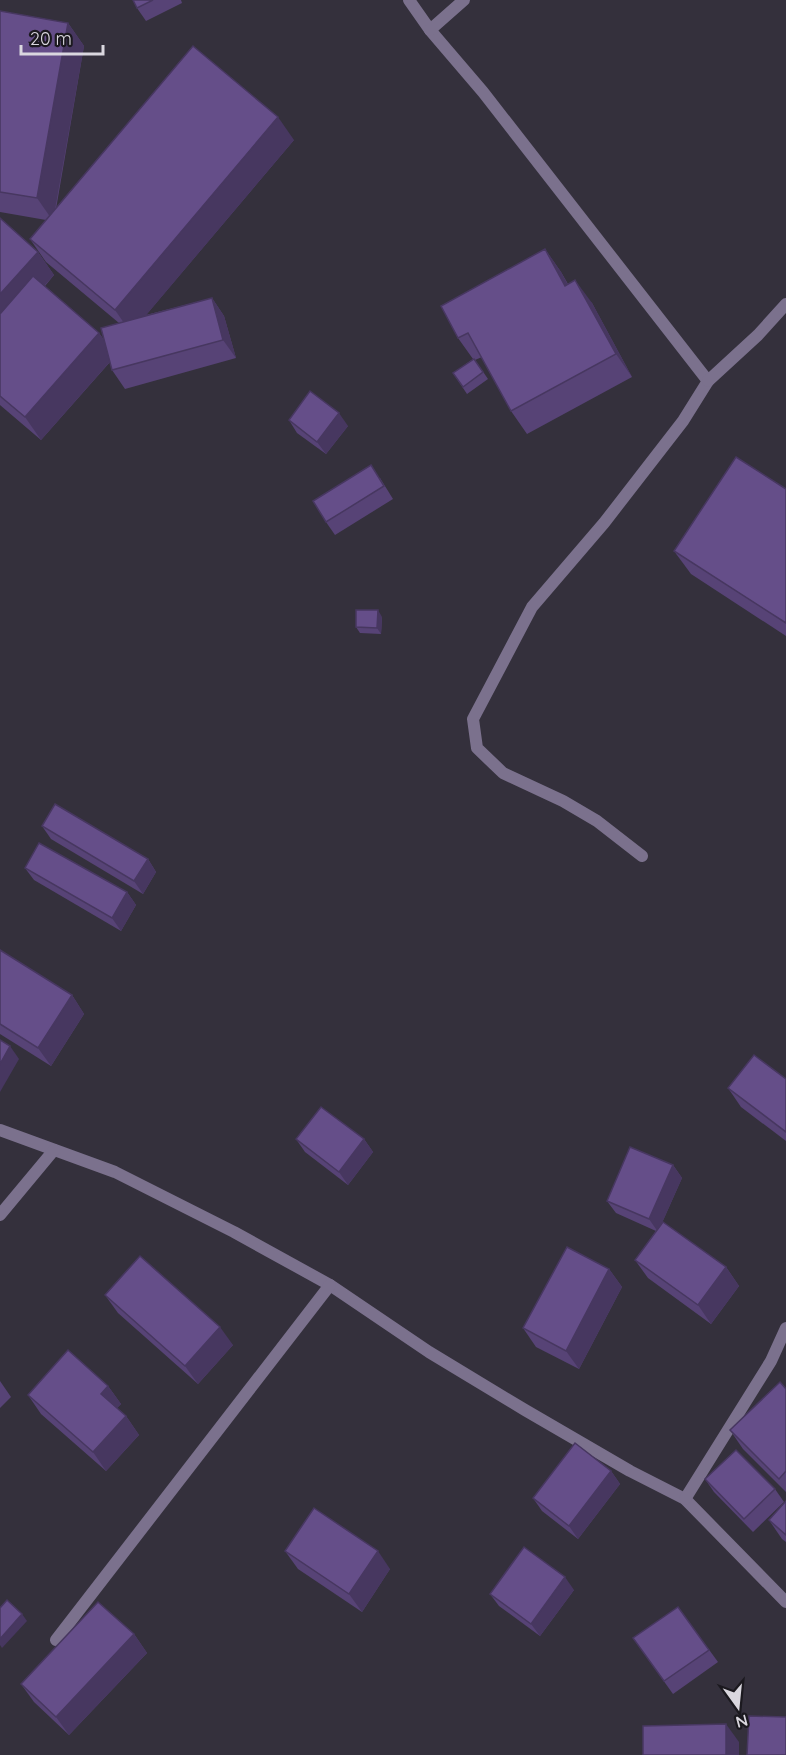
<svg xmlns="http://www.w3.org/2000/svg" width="786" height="1755" viewBox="0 0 786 1755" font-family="Quicksand,sans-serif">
	<rect width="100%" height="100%" fill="#34303c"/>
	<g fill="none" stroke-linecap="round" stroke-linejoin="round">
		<g stroke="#7b718d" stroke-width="12">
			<path d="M409,0L430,30L483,92L708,381L683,421L604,523L532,607L473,719L477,748L503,773L563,801L597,821L642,856"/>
			<path d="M430,30L464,0"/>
			<path d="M708,381L758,335L786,304"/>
			<path d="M0,1130L115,1172L234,1232L330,1285L429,1352L525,1410L630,1471L685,1499L786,1602"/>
			<path d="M0,1215L54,1150"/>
			<path d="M685,1499L771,1361L786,1328"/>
			<path d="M56,1640L330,1285"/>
		</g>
	</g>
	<g fill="#574376">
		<path d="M133,0H181L182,3L146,21L137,8Z"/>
		<path d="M0,11L68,23L84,46L56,209L294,140L146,315L212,298L224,316L236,358L125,389L112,370L110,362L41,440L0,405V218L38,252L54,275L45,286L99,333L104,340L119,323L46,262L30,239L46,220L0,212Z"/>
		<path d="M545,249L561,272L568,284L592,303L632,377L527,434L511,411L482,357L475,360L488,379L467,394L453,373L473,359L458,338Z"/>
		<path d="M289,420L348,426L326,454L297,433Z"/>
		<path d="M380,478L393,499L335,535L326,522Z"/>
		<path d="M786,489V636L691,574L674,551Z"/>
		<path d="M382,617L381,634L360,633L356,627Z"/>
		<path d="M42,826L148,859L156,872L143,894L51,839Z"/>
		<path d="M25,868L127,892L136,905L121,931L34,880Z"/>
		<path d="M0,950L72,995L84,1014L51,1066L0,1034Z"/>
		<path d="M786,1079V1141L741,1107L728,1088Z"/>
		<path d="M296,1139H364L373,1152L348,1185L305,1152Z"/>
		<path d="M673,1165L682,1178L661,1225L726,1267L739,1286L711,1324L648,1278L635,1260L656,1231L616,1213L607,1201Z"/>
		<path d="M609,1269L622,1287L579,1369L536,1347L523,1328Z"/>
		<path d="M105,1295L233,1345L198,1384L118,1313Z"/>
		<path d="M0,1381L11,1397L0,1408Z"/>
		<path d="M108,1386L121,1404L117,1408L126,1416L139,1435L106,1471L41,1414L28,1395Z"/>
		<path d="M786,1389V1492L743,1449L730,1430Z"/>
		<path d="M611,1471L620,1484L578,1539L542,1511L533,1498Z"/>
		<path d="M705,1479L775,1489L784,1502L753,1532L714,1492Z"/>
		<path d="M786,1501V1542L782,1539L769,1520Z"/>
		<path d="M285,1551L390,1569L362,1612L298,1569Z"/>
		<path d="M574,1590L540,1636L499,1606L490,1594Z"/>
		<path d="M678,1607L718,1662L673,1694L633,1638Z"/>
		<path d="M134,1634L147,1653L69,1735L34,1702L21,1684Z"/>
	</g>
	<g fill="#473760">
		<path d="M68,23L84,46L53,221L37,198Z"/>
		<path d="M278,117L294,140L131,333L115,310Z"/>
		<path d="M545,249L561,272L581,309L565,286Z"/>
		<path d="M38,252L54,275L0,335V294Z"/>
		<path d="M575,280L592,303L632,377L616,354Z"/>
		<path d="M212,298L224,316L236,358L223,340Z"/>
		<path d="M99,333L115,356L41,440L25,417Z"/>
		<path d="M339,413L348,426L326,454L317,442Z"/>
		<path d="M378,610L382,617L381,634L377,628Z"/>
		<path d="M148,859L156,872L143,894L134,881Z"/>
		<path d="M127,892L136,905L121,931L112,918Z"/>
		<path d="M72,995L84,1014L51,1066L38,1048Z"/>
		<path d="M10,1046L19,1059L0,1092V1064Z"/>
		<path d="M364,1139L373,1152L348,1185L339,1172Z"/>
		<path d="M673,1165L682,1178L658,1232L649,1219Z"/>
		<path d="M726,1267L739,1286L711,1324L698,1305Z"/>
		<path d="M609,1269L622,1287L579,1369L566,1351Z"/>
		<path d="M220,1327L233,1345L198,1384L185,1366Z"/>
		<path d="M108,1386L121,1404L113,1412L101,1394Z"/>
		<path d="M126,1416L139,1435L106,1471L93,1452Z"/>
		<path d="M611,1471L620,1484L578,1539L569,1526Z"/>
		<path d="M378,1551L390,1569L362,1612L349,1594Z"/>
		<path d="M565,1577L574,1590L540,1636L531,1624Z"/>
		<path d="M22,1614L27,1621L2,1648L0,1645V1639Z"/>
		<path d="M134,1634L147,1653L69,1735L56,1717Z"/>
		<path d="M726,1724L739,1742V1755H726Z"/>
	</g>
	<g fill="#654e89" stroke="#473760" stroke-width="1.5">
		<path d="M133,0H153L137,8Z"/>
		<path d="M0,11L68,23L37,198L0,192Z"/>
		<path d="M193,46L278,117L115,310L30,239Z"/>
		<path d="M0,218L38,252L0,294Z"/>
		<path d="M545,249L565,286L575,280L616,354L511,411L468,333L458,338L441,306Z"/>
		<path d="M33,276L99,333L25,417L0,396V314Z"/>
		<path d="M212,298L223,340L112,370L101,328Z"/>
		<path d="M474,359L483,372L463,387L453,373Z"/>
		<path d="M310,391L339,413L317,442L289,420Z"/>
		<path d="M736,457L786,489V623L674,551Z"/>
		<path d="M371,465L384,486L326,522L313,501Z"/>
		<path d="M356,610H378L377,628L356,627Z"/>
		<path d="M55,804L148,859L134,881L42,826Z"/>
		<path d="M39,843L127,892L112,918L25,868Z"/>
		<path d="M0,950L72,995L38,1048L0,1024Z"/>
		<path d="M0,1040L10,1046L0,1064Z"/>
		<path d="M754,1055L786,1079V1132L728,1088Z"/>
		<path d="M321,1107L364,1139L339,1172L296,1139Z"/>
		<path d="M630,1147L673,1165L649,1219L607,1201Z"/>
		<path d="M663,1222L726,1267L698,1305L635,1260Z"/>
		<path d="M567,1247L609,1269L566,1351L523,1328Z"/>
		<path d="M140,1256L220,1327L185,1366L105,1295Z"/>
		<path d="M68,1350L108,1386L101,1394L126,1416L93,1452L28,1395Z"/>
		<path d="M780,1382L786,1389V1471L779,1479L730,1430Z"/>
		<path d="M575,1443L611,1471L569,1526L533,1498Z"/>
		<path d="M736,1450L775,1489L744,1519L705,1479Z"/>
		<path d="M786,1501V1535L769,1520Z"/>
		<path d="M314,1508L378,1551L349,1594L285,1551Z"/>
		<path d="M524,1547L565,1577L531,1624L490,1594Z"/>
		<path d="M7,1600L22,1614L0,1639V1608Z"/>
		<path d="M98,1602L134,1634L56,1717L21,1684Z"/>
		<path d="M678,1607L709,1650L664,1681L633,1638Z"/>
		<path d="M749,1716L786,1717V1755H747Z"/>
		<path d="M726,1724V1755H643V1726Z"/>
	</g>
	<g transform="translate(738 1707) rotate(165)" stroke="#1b191f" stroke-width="4.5" paint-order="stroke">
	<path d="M0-4.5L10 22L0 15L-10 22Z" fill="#dad7df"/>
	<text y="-9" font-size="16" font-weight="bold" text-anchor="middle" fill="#dad7df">N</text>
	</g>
	<path d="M21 45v9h82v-9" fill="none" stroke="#dad7df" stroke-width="3"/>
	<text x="30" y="45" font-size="18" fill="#dad7df" stroke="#1b191f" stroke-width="4.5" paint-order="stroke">20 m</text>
</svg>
